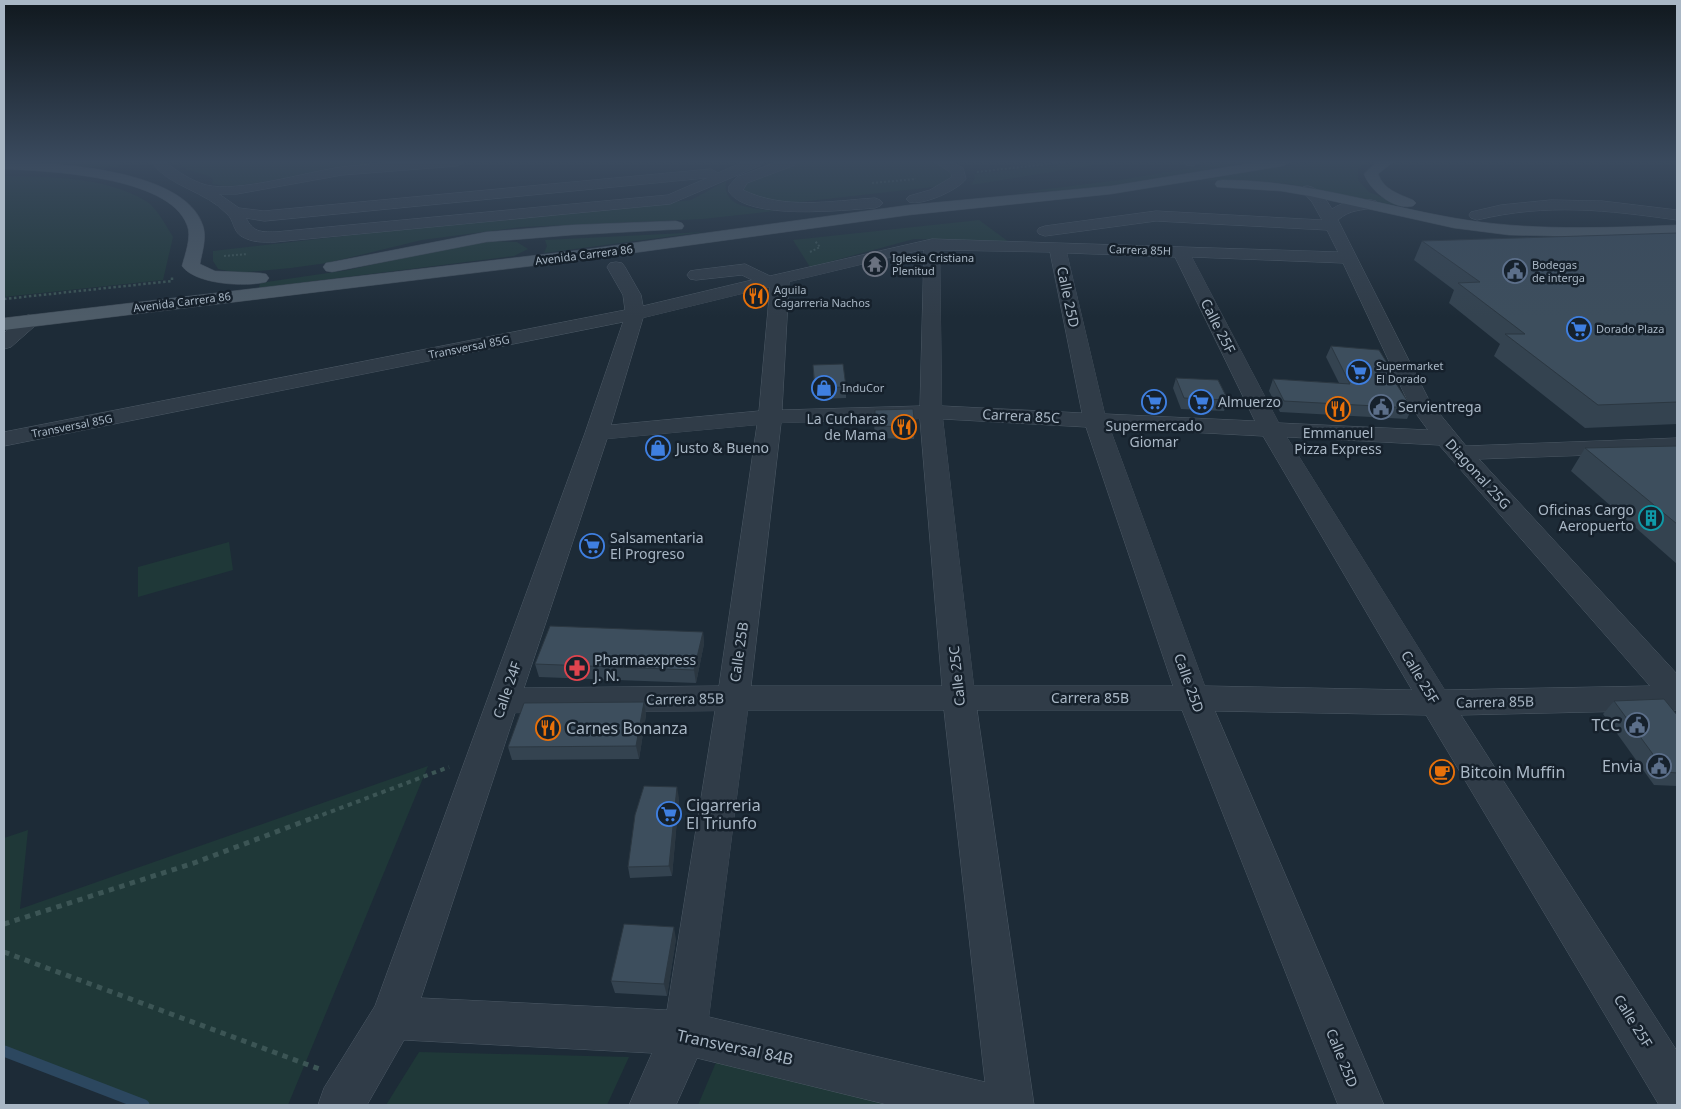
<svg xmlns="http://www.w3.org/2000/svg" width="1681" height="1109" viewBox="0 0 1681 1109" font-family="'Noto Sans',sans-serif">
	<rect width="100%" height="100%" fill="#1d2b37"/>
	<g fill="#1f3838">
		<path d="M12,162H119L118,168L109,166L104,169Z"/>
		<path d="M184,162H359L366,164L362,166L230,187L212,184L213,179L209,176L179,167Z"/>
		<path d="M798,162H931L944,167L953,174L952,179L942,186L782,204L747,194L743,187L758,175Z"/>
		<path d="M1115,162L971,185L975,178L974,174L1079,163Z"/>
		<path d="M1227,162H1256L1097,188L1014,193L1120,180Z"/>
		<path d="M1320,162H1367L1358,168V180L1369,192L1409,208L1290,184L1245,180H1204L1257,170Z"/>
		<path d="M4,176C50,177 104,176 146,201C157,208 166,226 173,237L163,280L4,297Z"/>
		<path d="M726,181C722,209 755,208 775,211L703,219L522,227L422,240L327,263L291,268L237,273L218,269L213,261V251L414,228L570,214L691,200Z"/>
		<path d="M979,220L1009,242L914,239L810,267L793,240Z"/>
		<path d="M704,232L544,253L547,246L545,240Z"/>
		<path d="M492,241L517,242L528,249L514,256L259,288L260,283L348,270L424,253Z"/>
		<path d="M229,542L233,570L138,597V567Z"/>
		<path d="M428,766L288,1105H144L4,1051V838L28,830L20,909Z"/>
		<path d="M419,1052L629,1057L607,1105H386Z"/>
		<path d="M717,1060L897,1105H698Z"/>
	</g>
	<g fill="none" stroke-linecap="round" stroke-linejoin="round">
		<path stroke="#2c475f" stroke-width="11" d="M4,1051L144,1105"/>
		<defs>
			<g id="minor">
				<path d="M151,162H166C176,171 192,181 206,185C238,193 306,172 342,167C382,162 423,161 464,162L457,166L342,175L237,194H219L239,208L264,211L711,169L718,173L743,162H763L761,165L670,204L275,242C262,242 253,243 241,236C233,231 234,220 227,214C206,191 169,187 151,162ZM707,178L668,195L275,232C260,232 253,232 246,218L264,221Z"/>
				<path d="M777,162H797L795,165L747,183L743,190C784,210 831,201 875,198L880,200L883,203L880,206L875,208C843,210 749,221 729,192V186L737,177Z"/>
				<path d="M935,162H952L963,168L966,179C958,190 923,206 909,202L906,199L909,196L930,190L952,177L951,173Z"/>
				<path d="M1185,162H1200L1193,166L1187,165Z"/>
				<path d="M1308,186C1320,188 1326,200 1332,209C1344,201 1362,197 1376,201L1379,204L1376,207C1361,211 1350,209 1338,220L1430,402L1466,446L1677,438V452L1479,459L1677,674V710L1461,715L1677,1051V1105H1659L1426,715L1215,711L1384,1105H1338L1182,710H977L1034,1105H889L697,1058L676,1105H629L652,1053L404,1040L367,1105H318L324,1088L375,1006L585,433L623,322L4,446V432L625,310L623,295L607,267L610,263L616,262L622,263L625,267L641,295L643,306L752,280L742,275L696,280L690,279L687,275L690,271L696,270L745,264L770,276L932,239L1338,252L1327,230L1156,221L1045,236L1039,234L1037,231L1039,228L1045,226L1156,211L1322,220L1312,202L1301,190L1303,187ZM921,250H924L920,406L782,410L789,282ZM940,250L1050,252L1082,413L942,406ZM1067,253L1175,257L1255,421L1105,414ZM1192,257L1343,263L1409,404L1428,430L1279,423ZM770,287L759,411L611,425L643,318ZM920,419L942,686H751L781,423ZM943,419L1086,427L1173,686H974ZM757,425L719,686L524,688L607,439ZM1110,428L1263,436L1412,690L1205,686ZM1287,437L1439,445L1650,686L1445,690ZM748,710H944L985,1082L709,1017ZM715,711L667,1010L421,998L515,713Z"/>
				<path d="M1551,200L1602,201L1677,210V220C1607,210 1547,203 1477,220L1471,218L1469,215L1471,212L1501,205Z"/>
				<path d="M29,315L36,317L39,321L36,325L11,347L4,349V333L22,317Z"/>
			</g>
			<g id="major">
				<path d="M4,162C53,162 186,169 203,226C207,238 202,252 200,264L215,271L260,273L266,274L269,278L266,282C246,287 196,285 182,266C185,254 192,237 187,225C169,176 48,171 4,169Z"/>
				<path d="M1258,162H1290L1283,166L1111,194L909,215L589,259L4,330V318L589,249L909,205L1111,186Z"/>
				<path d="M1376,162H1393L1378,174C1384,190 1399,194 1413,200L1416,203L1413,206C1395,211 1370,191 1364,174Z"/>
				<path d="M1222,180C1304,180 1374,204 1454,218C1527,231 1603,228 1677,225V235L1593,237L1509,235L1454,228L1310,196L1281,191L1217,187L1215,184L1217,181Z"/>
				<path d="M676,221L682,223L684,226L682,229L572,235L486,242L332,272L326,271L323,267L326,263L332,262L486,232L572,225Z"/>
			</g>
		</defs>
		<use href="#minor" stroke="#4d5a66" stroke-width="1"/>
		<use href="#major" stroke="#3c4854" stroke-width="1"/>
		<g stroke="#3c5555" stroke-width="2" stroke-dasharray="2 2" stroke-linecap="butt">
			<path d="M977,172L1066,162"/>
			<path d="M872,183L916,179"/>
			<path d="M810,252L820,247L815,241"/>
			<path d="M224,256L248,254"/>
		</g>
		<path stroke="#3c5555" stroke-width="2.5" stroke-dasharray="2.5 2.5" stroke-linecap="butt" d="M4,299L172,281V276"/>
		<path stroke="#3c5555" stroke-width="4" stroke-dasharray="4.5 4.5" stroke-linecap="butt" d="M314,818L449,767"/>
		<g stroke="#3c5555" stroke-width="5" stroke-dasharray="5.5 5.5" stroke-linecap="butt">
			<path d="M4,924L194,863L318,816"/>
			<path d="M4,952L322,1070"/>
		</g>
		<use href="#minor" fill="#303c48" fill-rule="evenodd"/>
		<use href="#major" fill="#4e5c68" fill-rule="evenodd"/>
	</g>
	<g fill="#344350">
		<path d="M1677,233V424L1585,428L1494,356L1500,344L1449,303L1454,290L1414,260L1422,241Z"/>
		<path d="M1331,346L1394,374L1392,378L1412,408L1407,419L1280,412L1269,391L1273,379L1339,383L1326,357Z"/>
		<path d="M813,365L846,387V398L815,399Z"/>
		<path d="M1176,378L1228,400L1224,411L1181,409L1173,388Z"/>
		<path d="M875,410L915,427L914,439L874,438Z"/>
		<path d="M1677,446V564L1571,471L1585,448Z"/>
		<path d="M703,632L704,644L696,683L539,677L535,664Z"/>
		<path d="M1614,701L1677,715V786L1654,785L1603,714Z"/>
		<path d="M644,702L646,715L639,759L512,760L508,747Z"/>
		<path d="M679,798L672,876L630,878L628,867Z"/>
		<path d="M676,939L667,996L615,993L611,981Z"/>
	</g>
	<g fill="#2b3741">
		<path d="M703,632L704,644L696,683L694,670Z"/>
		<path d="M644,702L646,715L639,759L636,746Z"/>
		<path d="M677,787L679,798L672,876L669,866Z"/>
		<path d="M674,927L676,939L667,996L664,984Z"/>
	</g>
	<g fill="#3d4e5d" stroke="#2b3741">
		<path d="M1677,233V402L1598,405L1505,334H1525L1458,283L1480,282L1422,241Z"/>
		<path d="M1331,346L1379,350L1394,374L1389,373L1412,408L1284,401L1273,379L1350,384Z"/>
		<path d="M843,364L846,387L815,388L813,365Z"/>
		<path d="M1176,378L1218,380L1228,400L1184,398Z"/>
		<path d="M913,409L915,427L875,426V410Z"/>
		<path d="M1677,446V524L1585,448Z"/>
		<path d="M550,626L703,632L694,670L535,664Z"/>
		<path d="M1664,699L1677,715V773L1666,772L1614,701Z"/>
		<path d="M644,702L636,746L508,747L524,703Z"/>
		<path d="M644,786L677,787L669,866L628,867L635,815Z"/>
		<path d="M624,924L674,927L664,984L611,981Z"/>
	</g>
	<linearGradient id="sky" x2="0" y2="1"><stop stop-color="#10181e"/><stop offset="0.51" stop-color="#3a4a5e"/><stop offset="1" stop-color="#3a4a5e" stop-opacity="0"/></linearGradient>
	<rect width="1681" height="317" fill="url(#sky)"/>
	<defs>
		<symbol id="temple-ring" viewBox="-11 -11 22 22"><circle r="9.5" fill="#16212c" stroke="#6b7280" stroke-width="1.5"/><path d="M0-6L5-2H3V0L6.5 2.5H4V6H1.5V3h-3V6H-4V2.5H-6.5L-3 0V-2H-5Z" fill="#6b7280"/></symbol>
		<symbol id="civic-ring" viewBox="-11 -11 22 22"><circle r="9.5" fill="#16212c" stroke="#5c6f8a" stroke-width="1.5"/><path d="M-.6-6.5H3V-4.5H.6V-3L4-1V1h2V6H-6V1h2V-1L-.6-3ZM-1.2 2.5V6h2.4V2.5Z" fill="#5c6f8a"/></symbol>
		<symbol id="restaurant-ring" viewBox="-11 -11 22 22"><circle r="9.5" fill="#16212c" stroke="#e8710a" stroke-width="1.5"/><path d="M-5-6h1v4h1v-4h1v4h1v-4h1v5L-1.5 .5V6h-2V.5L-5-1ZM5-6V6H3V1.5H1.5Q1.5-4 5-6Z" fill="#e8710a"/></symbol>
		<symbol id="supermarket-ring" viewBox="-11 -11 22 22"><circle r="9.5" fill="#16212c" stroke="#3f7fe0" stroke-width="1.5"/><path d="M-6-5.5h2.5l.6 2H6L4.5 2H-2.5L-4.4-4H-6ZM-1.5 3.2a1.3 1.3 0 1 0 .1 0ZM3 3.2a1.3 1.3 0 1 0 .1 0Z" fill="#3f7fe0"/></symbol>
		<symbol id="shop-ring" viewBox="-11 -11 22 22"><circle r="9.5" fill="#16212c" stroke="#3f7fe0" stroke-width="1.5"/><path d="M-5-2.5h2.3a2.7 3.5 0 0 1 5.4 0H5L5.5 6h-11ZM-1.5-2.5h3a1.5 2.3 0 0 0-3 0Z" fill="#3f7fe0"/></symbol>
		<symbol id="building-ring" viewBox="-11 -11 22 22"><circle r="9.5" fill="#16212c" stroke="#0f9aa8" stroke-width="1.5"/><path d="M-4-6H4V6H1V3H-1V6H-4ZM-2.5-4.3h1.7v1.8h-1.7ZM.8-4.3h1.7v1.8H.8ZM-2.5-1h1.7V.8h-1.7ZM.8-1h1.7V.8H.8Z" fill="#0f9aa8"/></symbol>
		<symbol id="pharmacy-ring" viewBox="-11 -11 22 22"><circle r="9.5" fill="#16212c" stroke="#e0444e" stroke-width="1.5"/><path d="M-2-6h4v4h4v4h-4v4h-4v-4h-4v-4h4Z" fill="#e0444e"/></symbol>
		<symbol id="cafe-ring" viewBox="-11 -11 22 22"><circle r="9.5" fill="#16212c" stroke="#e8710a" stroke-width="1.5"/><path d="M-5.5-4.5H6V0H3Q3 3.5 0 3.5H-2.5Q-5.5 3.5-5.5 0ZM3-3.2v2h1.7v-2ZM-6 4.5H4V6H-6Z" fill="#e8710a"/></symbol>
	</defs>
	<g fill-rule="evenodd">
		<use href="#temple-ring" x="861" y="250" width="28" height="28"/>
		<use href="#civic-ring" x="1501" y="257" width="28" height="28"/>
		<use href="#restaurant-ring" x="742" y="282" width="28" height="28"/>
		<use href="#supermarket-ring" x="1565" y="315" width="28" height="28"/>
		<use href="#supermarket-ring" x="1345" y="358" width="28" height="28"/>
		<use href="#shop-ring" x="810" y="374" width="28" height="28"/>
		<use href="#supermarket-ring" x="1140" y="388" width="28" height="28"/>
		<use href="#supermarket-ring" x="1187" y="388" width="28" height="28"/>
		<use href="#civic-ring" x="1367" y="393" width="28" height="28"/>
		<use href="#restaurant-ring" x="1324" y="395" width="28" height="28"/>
		<use href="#restaurant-ring" x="890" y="413" width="28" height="28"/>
		<use href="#shop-ring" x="644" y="434" width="28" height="28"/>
		<use href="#building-ring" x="1637" y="504" width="28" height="28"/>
		<use href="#supermarket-ring" x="578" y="532" width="28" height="28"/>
		<use href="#pharmacy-ring" x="563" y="654" width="28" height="28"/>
		<use href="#civic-ring" x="1623" y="711" width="28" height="28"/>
		<use href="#restaurant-ring" x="534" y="714" width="28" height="28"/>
		<use href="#civic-ring" x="1645" y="752" width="28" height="28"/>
		<use href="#cafe-ring" x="1428" y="758" width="28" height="28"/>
		<use href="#supermarket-ring" x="655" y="800" width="28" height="28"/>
	</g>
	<g text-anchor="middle" stroke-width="5" stroke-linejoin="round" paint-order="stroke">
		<g font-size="11" fill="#a9b7c5" stroke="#16212c">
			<text transform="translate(1140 250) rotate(2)" y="4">Carrera 85H</text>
			<text transform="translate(584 255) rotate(-7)" y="4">Avenida Carrera 86</text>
			<text transform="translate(182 302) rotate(-7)" y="4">Avenida Carrera 86</text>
			<text transform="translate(469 347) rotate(-11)" y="4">Transversal 85G</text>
			<text transform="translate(72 426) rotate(-11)" y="4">Transversal 85G</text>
		</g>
		<g font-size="11" fill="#a9b7c5" stroke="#16212c" text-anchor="start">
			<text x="892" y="262">Iglesia Cristiana<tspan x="892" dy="13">Plenitud</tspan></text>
			<text x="1532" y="269">Bodegas<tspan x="1532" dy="13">de interga</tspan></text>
			<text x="774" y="294">Aguila<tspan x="774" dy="13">Cagarreria Nachos</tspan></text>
			<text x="1596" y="333">Dorado Plaza</text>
			<text x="1376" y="370">Supermarket<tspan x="1376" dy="13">El Dorado</tspan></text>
			<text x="842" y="392">InduCor</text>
		</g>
		<g font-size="14" fill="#a9b7c5" stroke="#16212c">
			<text transform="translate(1068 297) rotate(78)" y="5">Calle 25D</text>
			<text transform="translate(1218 326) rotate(63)" y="5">Calle 25F</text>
			<text transform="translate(1021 416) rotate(3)" y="5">Carrera 85C</text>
			<text transform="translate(1478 474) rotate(48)" y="5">Diagonal 25G</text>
			<text transform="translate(739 652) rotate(-82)" y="5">Calle 25B</text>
			<text transform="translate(957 676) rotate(-96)" y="5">Calle 25C</text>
			<text transform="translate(1420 677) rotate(59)" y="5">Calle 25F</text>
			<text transform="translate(1189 683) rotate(70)" y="5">Calle 25D</text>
			<text transform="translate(507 690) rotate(-71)" y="5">Calle 24F</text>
			<text x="1090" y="703">Carrera 85B</text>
			<text transform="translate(685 699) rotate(-1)" y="5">Carrera 85B</text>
			<text transform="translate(1495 702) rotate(-1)" y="5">Carrera 85B</text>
			<text transform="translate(1633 1021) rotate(58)" y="5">Calle 25F</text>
			<text transform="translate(1342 1058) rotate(68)" y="5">Calle 25D</text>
		</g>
		<g font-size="14" fill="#a9b7c5" stroke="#16212c" text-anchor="start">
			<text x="1218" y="407">Almuerzo</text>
			<text x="1398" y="412">Servientrega</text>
			<text x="886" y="424" text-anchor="end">La Cucharas<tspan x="886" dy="16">de Mama</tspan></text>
			<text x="1154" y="431" text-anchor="middle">Supermercado<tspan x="1154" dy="16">Giomar</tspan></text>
			<text x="1338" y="438" text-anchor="middle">Emmanuel<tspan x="1338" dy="16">Pizza Express</tspan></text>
			<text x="676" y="453">Justo &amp; Bueno</text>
			<text x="1634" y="515" text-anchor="end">Oficinas Cargo<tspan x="1634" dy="16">Aeropuerto</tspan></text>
			<text x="610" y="543">Salsamentaria<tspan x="610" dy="16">El Progreso</tspan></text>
			<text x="594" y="665">Pharmaexpress<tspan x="594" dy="16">J. N.</tspan></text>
		</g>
		<g font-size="16" fill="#a9b7c5" stroke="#16212c" text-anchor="start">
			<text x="1620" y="731" text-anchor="end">TCC</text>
			<text x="566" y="734">Carnes Bonanza</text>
			<text x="1642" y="772" text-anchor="end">Envia</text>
			<text x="1460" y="778">Bitcoin Muffin</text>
			<text x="686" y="811">Cigarreria<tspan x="686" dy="18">El Triunfo</tspan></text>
		</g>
		<g font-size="16" fill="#a9b7c5" stroke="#16212c">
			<text transform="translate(735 1047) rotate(12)" y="6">Transversal 84B</text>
		</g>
	</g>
	<rect width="1681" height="1109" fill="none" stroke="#a9b7c5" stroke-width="10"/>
</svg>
